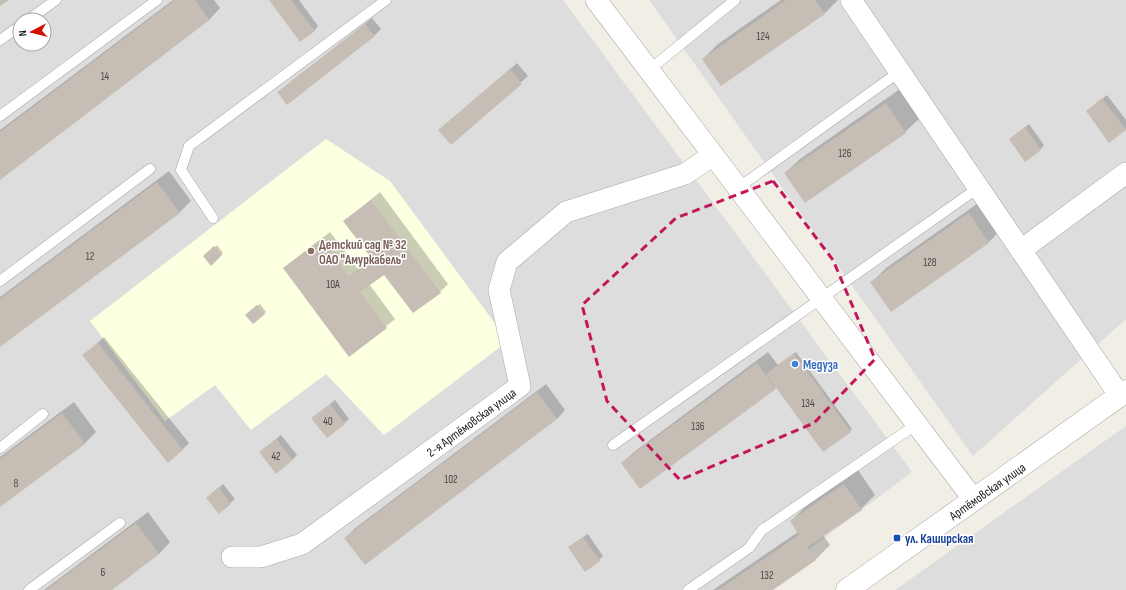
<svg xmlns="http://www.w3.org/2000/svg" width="1126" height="590" viewBox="0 0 1126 590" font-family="'Sofia Sans Condensed',sans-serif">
	<rect width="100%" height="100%" fill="#f1eee6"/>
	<g fill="#dedddd" fill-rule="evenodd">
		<path d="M0,0H563L912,472L755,590H0ZM20,20H44V44H20Z"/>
		<path d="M649,0H1126V319L973,456Z"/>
		<path d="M1126,426V590H895Z"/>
	</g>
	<path fill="#fdffe1" d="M326,139L390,181L508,341L384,435L326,374L251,430L215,385L165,421L90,321Z"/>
	<g fill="#0003">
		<path d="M173,0H214L220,8L209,20L0,179V130Z"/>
		<path d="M270,0H299L318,26L314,31Z"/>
		<path d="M781,0H838L824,14L703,59L718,44Z"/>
		<path d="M372,18L381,29L374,36L279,92Z"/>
		<path d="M517,63L528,76L451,144L446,124Z"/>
		<path d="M900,89L920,118L905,132L785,173L800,159Z"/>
		<path d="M1107,95L1126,120V129L1109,141L1087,111Z"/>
		<path d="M1029,124L1044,145L1040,150L1010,139Z"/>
		<path d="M169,171L191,201L180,212L0,346V297Z"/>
		<path d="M380,192L448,284L440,292L384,273L369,284L395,319L349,355L284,268L330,232L358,269L373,258L345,221Z"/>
		<path d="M984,199L1003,227L989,242L891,310L872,282L886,268Z"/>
		<path d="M217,245L223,253L211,264L205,257Z"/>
		<path d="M260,304L266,312L264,314L248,313Z"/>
		<path d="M104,337L189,443L182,450L84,355Z"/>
		<path d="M768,352L778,365L796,352L852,429L850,431L776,387L622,463L634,452Z"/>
		<path d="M546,384L565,410L557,419L346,538L354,529Z"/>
		<path d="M335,400L349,419L327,437L313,418Z"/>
		<path d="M74,402L96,432L85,443L0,506V457Z"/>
		<path d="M281,435L297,455L292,460L260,452Z"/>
		<path d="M858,470L875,495L861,509L823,535L830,545L816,559L771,590H713L798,532L791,521L805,507Z"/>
		<path d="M223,484L235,499L219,512L207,498Z"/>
		<path d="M148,512L170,542L159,554L110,590H44Z"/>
		<path d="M588,534L603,556L599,560L574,543Z"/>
	</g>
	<g fill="#c6beb5">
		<path d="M0,0H9L0,6Z"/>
		<path d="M175,0H195L209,20L0,180V132Z"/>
		<path d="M269,0H291L315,31L300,42Z"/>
		<path d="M786,0H815L825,14L721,86L702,59Z"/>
		<path d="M365,24L375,36L287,105L277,92Z"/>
		<path d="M510,69L522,84L451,145L438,130Z"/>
		<path d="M1102,98L1126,130L1109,143L1086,111Z"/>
		<path d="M886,103L906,133L805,203L784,173Z"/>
		<path d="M1025,127L1041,150L1025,162L1009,139Z"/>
		<path d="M157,182L180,213L0,347V299Z"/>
		<path d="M371,200L441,293L413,313L384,275L360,292L387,328L349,357L283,268L321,239L349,276L372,259L343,221Z"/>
		<path d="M969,213L989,243L891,312L870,282Z"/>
		<path d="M214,246L222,255L211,266L203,256Z"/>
		<path d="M257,305L265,314L253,324L245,315Z"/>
		<path d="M98,343L183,450L168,463L82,355Z"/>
		<path d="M794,353L851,432L823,452L766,374Z"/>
		<path d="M757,363L776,389L640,489L621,463Z"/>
		<path d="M537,392L557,419L365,565L344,538Z"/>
		<path d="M330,404L345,424L327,438L311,418Z"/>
		<path d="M62,413L85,444L0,507V459Z"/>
		<path d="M276,439L293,460L276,474L259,452Z"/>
		<path d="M844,484L862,510L807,547L816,560L773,590H718L799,535L790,521Z"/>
		<path d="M219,487L231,504L219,514L206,498Z"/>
		<path d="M136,523L159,554L112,590H46Z"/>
		<path d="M583,537L600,561L585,572L568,547Z"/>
	</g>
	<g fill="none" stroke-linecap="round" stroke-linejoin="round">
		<defs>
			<g id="service">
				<path d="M28,20L56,0"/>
				<path d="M0,40L20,26"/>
				<path d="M649,70L735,0"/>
				<path d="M0,116L157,0"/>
				<path d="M738,188L899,72"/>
				<path d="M213,218L181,170L189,146L386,0"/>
				<path d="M0,281L150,169"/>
				<path d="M613,445L978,188"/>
				<path d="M0,448L43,414"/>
				<path d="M29,590L120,523"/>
				<path d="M688,590L749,548L762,530L917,424"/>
			</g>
			<g id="minor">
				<path d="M596,0L974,500"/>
				<path d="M851,0L1120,396"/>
				<path d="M1021,250L1126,173"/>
				<path d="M232,557H261L302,544L520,386L499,290L507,262L566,212L685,174L713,155"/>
			</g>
			<path id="tertiary" d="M847,590L1126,391"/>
		</defs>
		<use href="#service" stroke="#a7a7a7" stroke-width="11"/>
		<use href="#minor" stroke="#a7a7a7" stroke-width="22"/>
		<use href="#tertiary" stroke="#a7a7a7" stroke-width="23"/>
		<use href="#service" stroke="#fff" stroke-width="10"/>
		<use href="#minor" stroke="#fff" stroke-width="21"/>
		<use href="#tertiary" stroke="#fff" stroke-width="22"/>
	</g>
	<path fill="none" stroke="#c2185b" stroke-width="3" stroke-dasharray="8 5" stroke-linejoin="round" d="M773,181L833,260L875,359L814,423L680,480L607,401L582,305L676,218Z"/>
	<circle fill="#8d6e63" stroke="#fff" stroke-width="1.5" cx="311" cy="251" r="4"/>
	<circle fill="#3f7fe0" stroke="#fff" stroke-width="1.5" cx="795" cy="364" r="4"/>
	<rect fill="#1a4fb4" stroke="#fff" stroke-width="1.5" x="893" y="534" width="8" height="8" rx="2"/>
	<g text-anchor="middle" stroke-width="3" stroke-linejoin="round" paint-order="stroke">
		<g font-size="11" fill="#4a4845">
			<text x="763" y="40">124</text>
			<text x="105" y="80">14</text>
			<text x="845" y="157">126</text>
			<text x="90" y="260">12</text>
			<text x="930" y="266">128</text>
			<text x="333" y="288">10А</text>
			<text x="808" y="407">134</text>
			<text x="328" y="425">40</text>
			<text x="698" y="430">136</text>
			<text x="276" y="460">42</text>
			<text x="451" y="483">102</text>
			<text x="16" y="487">8</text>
			<text x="103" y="576">6</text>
			<text x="767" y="579">132</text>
		</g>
		<g font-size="13" font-weight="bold" fill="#785e54" stroke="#fff" text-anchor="start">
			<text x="319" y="249">Детский сад № 32<tspan x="319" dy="15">ОАО "Амуркабель"</tspan></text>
		</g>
		<g font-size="13" font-weight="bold" fill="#366cbe" stroke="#fff" text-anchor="start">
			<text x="803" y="369">Медуза</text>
		</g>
		<g font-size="13" fill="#202020" stroke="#fff">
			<text transform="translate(471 422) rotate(-36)" y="5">2-я Артёмовская улица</text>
			<text transform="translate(987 491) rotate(-35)" y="5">Артёмовская улица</text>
		</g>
		<g font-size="13" font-weight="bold" fill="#164399" stroke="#fff" text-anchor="start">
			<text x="905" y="543">ул. Каширская</text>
		</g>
	</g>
	<g transform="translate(32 32) rotate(263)"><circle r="19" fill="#ffffff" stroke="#a6a6a6"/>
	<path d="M0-3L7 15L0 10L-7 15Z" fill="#d01000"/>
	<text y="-6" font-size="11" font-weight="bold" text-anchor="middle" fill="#202020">N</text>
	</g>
</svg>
